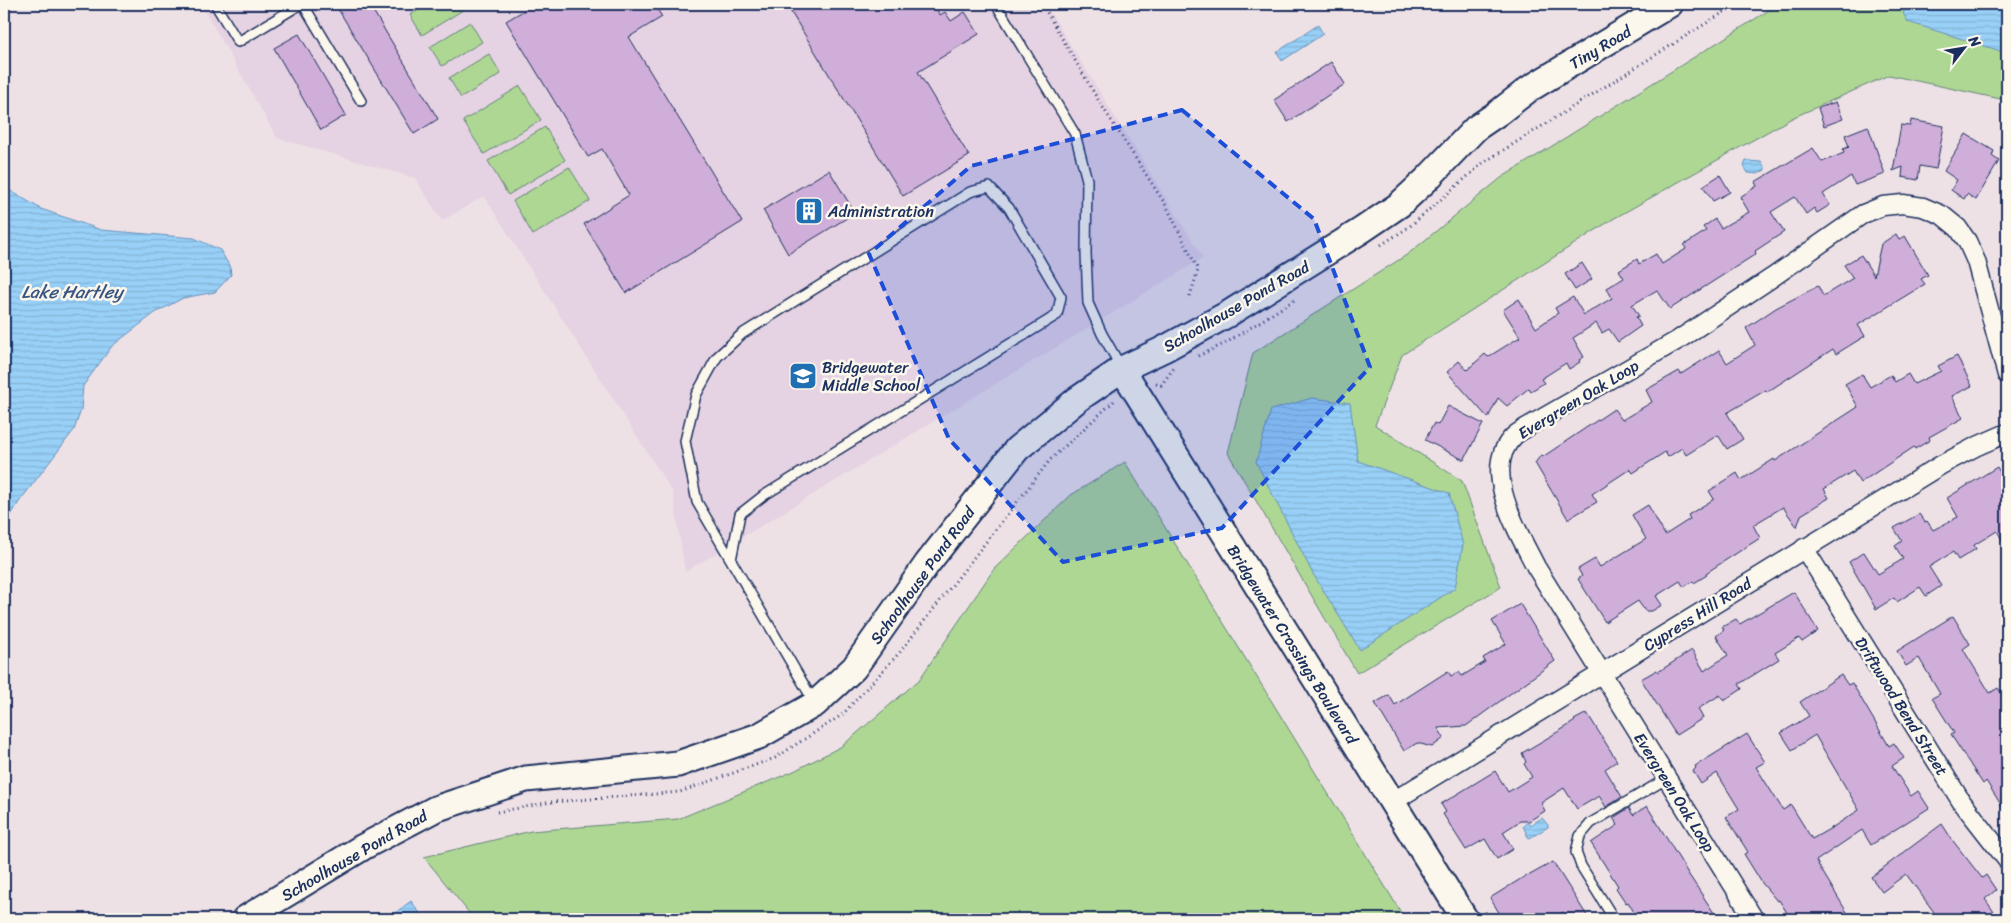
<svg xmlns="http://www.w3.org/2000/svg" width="2011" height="923" viewBox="0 0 2011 923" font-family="Sriracha,sans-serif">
	<defs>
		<pattern id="water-rules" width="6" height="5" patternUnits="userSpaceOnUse" patternTransform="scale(1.25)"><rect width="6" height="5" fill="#98d0f7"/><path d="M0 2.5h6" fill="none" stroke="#82b3d6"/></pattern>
	</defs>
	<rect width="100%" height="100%" fill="#eee1e6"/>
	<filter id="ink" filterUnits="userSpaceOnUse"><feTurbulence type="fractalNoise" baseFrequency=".02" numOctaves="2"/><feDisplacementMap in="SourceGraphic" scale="10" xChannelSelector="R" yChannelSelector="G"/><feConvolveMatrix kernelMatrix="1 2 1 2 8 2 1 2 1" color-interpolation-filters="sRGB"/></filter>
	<g filter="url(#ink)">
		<path fill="#e5d2e2" d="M201,4H1045L1203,258L685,572L673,493L484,196L442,221L415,178L277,138Z"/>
		<g fill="#aed794" stroke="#648379">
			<path d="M429,4H459L463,10L422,35L410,15Z"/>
			<path d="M1779,4H2007V102L2005,100L1889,75L1792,118L1613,219L1402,355L1375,425L1462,481L1501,587L1357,673L1228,453L1253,353L1408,254L1501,178Z"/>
			<path d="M470,22L482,42L442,66L430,47Z"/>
			<path d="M489,54L501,74L461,98L449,78Z"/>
			<path d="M520,86L541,120L484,154L463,121Z"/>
			<path d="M545,127L565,160L508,195L488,161Z"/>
			<path d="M569,167L590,201L533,235L513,201Z"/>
			<path d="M1125,462L1405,919H474L424,857L531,831L678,819L794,771L842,746L919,680L994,569L1071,495Z"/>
		</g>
		<g fill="url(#water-rules)" stroke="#6690ba">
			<path d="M1910,4H2007V53L1908,22L1903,13Z"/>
			<path d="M1318,25L1323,34L1282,61L1277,52Z"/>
			<path d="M1746,161L1761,162L1765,167V170L1758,174L1748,173L1744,166Z"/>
			<path d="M4,187L41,209L101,230L194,238L220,250L230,267L231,275L215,292L183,298L155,313L112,346L83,386L81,410L74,430L19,502L4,527Z"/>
			<path d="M1312,398L1350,403L1358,461L1449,493L1463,545L1455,588L1360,650L1313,574L1256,462L1271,410Z"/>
			<path d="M1542,818L1548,825V827L1530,838L1528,837L1523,826L1528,822L1530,825Z"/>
			<path d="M411,901L424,919H387Z"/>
		</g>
		<g fill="#cfaed9" stroke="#1b2f5e">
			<path d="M335,4H369L438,119L414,134Z"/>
			<path d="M535,4H654L662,17L629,37L742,222L626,293L584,224L629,195L602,149L588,157L506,21Z"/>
			<path d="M786,4H933L940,15L945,12L951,21L965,12L979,34L918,72L969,156L903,196Z"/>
			<path d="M299,34L346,115L321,130L274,48Z"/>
			<path d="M1331,62L1345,84L1288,122L1274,100Z"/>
			<path d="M1836,102L1843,119L1824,126L1818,108Z"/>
			<path d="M1911,120L1944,126L1936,169L1920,166L1918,180L1902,177L1903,167L1893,171L1901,125L1910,126Z"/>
			<path d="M1868,126L1885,174L1855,185L1851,176L1823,194L1830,205L1817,213L1814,208L1806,214L1795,197L1771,212L1784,232L1755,251L1756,254L1670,309L1657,290L1632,305L1639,316L1636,317L1641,326L1618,342L1609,329L1602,333L1596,323L1573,338L1584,357L1579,360L1580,362L1569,369L1566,363L1541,379L1544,383L1531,391L1529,388L1507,406L1498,398L1488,418L1447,372L1459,361L1467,370L1485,354L1488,357L1520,337L1503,310L1519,299L1536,328L1558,313L1555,308L1573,297L1584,315L1612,298L1607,288L1624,278L1619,270L1637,259L1639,264L1656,254L1662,264L1686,249L1684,245L1706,231L1703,227L1715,219L1721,228L1749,212L1740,197L1757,186L1755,182L1813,148L1822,162L1844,153L1843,149L1849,147L1845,135Z"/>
			<path d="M1966,134L1994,151L1992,156L1999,161L1976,200L1967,194L1964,199L1951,190L1957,180L1944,171Z"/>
			<path d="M829,170L855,213L788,254L763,210Z"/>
			<path d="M1720,175L1730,192L1713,201L1703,186Z"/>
			<path d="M1896,234L1899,239L1905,236L1928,275L1921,279L1925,284L1858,325L1865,336L1836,354L1833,349L1767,392L1766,390L1727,413L1743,439L1727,449L1718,435L1686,455L1682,448L1668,457L1665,452L1633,473L1630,469L1592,494L1597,502L1568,519L1535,463L1541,455L1544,456L1614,409L1622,420L1652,402L1646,390L1679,371L1681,374L1719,350L1727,363L1755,345L1746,328L1776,308L1818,286L1823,296L1853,278L1844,265L1861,255L1874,276L1881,244Z"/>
			<path d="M1582,263L1592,279L1575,290L1565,274Z"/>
			<path d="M1957,356L1972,386L1952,396L1963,418L1929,437L1930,440L1915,449L1914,447L1860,483L1853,471L1824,489L1829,498L1801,515L1797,527L1783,507L1753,525L1760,538L1706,573L1707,575L1694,583L1693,581L1684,587L1680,581L1656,596L1662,605L1652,611H1645L1638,601L1605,622L1578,579L1582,576L1578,569L1595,559L1600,567L1646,539L1632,515L1648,505L1665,535L1690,519L1688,515L1714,499L1709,491L1737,473L1741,480L1774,459L1775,461L1858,407L1845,384L1862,374L1870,387L1891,375L1895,382L1908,374L1914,384L1941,371L1938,366Z"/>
			<path d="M1448,406L1483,424L1464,460L1425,440L1434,423L1438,425Z"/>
			<path d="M1997,467L2007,484V548L1997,531L1974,545L1976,549L1958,560L1953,552L1929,567L1941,586L1926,596L1920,587L1897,602L1894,598L1876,609L1849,562L1864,552L1878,574L1903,559L1895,546L1902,541L1894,528L1919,514L1925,522L1927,521L1933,530L1958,517L1947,498Z"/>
			<path d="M1794,592L1818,631L1802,642L1799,638L1775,653L1779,659L1739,684L1742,689L1724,701L1720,695L1698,709L1703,718L1676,735L1641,679L1657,670L1658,672L1692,650L1704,671L1728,655L1716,636L1724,630L1722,627L1736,619L1740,624Z"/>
			<path d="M1520,604L1555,661L1466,726L1438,728L1444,738L1432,747L1417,743L1404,751L1375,703L1389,695L1395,705L1448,671L1451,676L1459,672L1462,676L1485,662L1483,658L1506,644L1492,621Z"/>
			<path d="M1953,616L1970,644L1963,649L1990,693L1998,688L2007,702V814L1986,781L1983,784L1951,735L1954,733L1932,698L1940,694L1919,658L1906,666L1897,651Z"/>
			<path d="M1841,675L1848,685L1852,683L1889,746L1894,743L1904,758L1892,766L1911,796L1918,791L1929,808L1871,845L1862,830L1816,861L1851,919H1791L1779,900L1777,901L1762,883L1744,854L1748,852L1726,817L1739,809L1717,773L1701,784L1693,771L1696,768L1695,766L1747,734L1765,762L1756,767L1783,810L1791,805L1812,839L1833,827L1859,810L1815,735L1792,750L1781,733L1809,716L1800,702Z"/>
			<path d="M1587,713L1617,761L1605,769L1622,797L1606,807L1599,796L1577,809L1564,788L1541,803L1545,811L1529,821H1520L1503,832L1513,849L1497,859L1485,839L1466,850L1443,814L1446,812L1441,804L1495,771L1508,792L1532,777L1524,764L1526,762L1522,753L1566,727L1575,721L1574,720Z"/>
			<path d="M1647,806L1689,875L1718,919H1638L1628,902L1626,903L1616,888L1618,886L1591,843L1618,825L1613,818L1629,808L1633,815Z"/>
			<path d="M1942,824L1953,841L1982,878L1986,875L1996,890L1985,899L1994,912L1984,919H1939L1906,874L1882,892L1871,877Z"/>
			<path d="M1553,862L1589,919H1567L1563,912L1552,919H1503L1490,898L1527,875L1528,876Z"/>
		</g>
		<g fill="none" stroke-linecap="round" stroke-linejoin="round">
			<defs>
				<g id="lane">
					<path d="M215,4L238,42L301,4"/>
					<path d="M303,4L361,101"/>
					<path d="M996,4L1075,134L1087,180L1086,253L1088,303L1102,334L1121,367"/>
					<path d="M731,560L740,514L763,496L1057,315L1061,297L1009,208L989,187L970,192L742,334L717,357L696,395L685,441L697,502L814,702"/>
					<path d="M1614,919L1581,866L1576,852L1580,836L1591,823L1666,779"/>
				</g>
				<g id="street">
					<path d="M1804,548L1961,801L2007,860"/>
					<path d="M1392,802L1941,465L1975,447L2007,433"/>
					<path d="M1754,919L1536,567C1519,533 1479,469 1514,436C1518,432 1523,430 1527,427L1678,340L1773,277L1863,214L1883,206L1903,204L1923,207L1942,215L1958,228L1967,241L1976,261L2007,375"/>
				</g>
				<g id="secondary">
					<path d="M1122,369L1465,919"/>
					<path d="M245,919L363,847L435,809L526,779L678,764L759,736L815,704L854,668L927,564L1017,449L1078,399L1122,369L1164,349L1228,314L1362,230L1399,205L1426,180L1476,128L1498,113L1529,89L1670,4"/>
				</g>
			</defs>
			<use href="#lane" stroke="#1b2f5e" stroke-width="12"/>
			<use href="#street" stroke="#1b2f5e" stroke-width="21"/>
			<use href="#secondary" stroke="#1b2f5e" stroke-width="29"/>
			<g stroke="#1b2f5e" stroke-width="3" stroke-dasharray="1 4" stroke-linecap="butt">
				<path d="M1042,4L1100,103L1167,207L1198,270L1189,299"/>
				<path d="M1381,245L1409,227L1483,163L1737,4"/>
				<path d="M1198,356L1226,343L1296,299"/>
				<path d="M1156,383L1161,385L1174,368"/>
				<path d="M497,812L552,802L680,792L775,758L842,715L900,652L1050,460L1114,401"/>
				<path d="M1485,912L1490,919"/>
			</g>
			<use href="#lane" stroke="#fbf7ec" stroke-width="9"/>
			<use href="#street" stroke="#fbf7ec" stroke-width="18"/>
			<use href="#secondary" stroke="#fbf7ec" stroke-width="25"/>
		</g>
	</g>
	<path fill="#1d4ed8" fill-opacity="0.2" stroke="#1d4ed8" stroke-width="4" stroke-dasharray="10 6" stroke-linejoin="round" d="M1182,110L1314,219L1370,367L1222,528L1063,562L949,439L869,254L971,166Z"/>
	<defs>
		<symbol id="building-square" viewBox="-11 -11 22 22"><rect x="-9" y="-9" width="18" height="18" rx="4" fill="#1f6fb2" stroke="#fbf7ec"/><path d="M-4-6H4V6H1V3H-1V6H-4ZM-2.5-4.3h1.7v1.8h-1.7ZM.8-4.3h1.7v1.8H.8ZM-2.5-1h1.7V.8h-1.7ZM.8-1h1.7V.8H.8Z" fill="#fff"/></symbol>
		<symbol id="school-square" viewBox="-11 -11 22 22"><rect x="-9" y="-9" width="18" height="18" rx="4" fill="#1f6fb2" stroke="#fbf7ec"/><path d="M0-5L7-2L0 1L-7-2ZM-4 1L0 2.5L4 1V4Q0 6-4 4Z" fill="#fff"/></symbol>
	</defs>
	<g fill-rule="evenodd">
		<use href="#building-square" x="793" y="195" width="32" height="32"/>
		<use href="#school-square" x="787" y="360" width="32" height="32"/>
	</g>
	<g text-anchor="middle" stroke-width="5" stroke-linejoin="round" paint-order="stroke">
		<g font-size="16" fill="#1b2f5e" stroke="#fbf7ec">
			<text transform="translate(1600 47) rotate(-31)" y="6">Tiny Road</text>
			<text transform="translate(1236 306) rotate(-30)" y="6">Schoolhouse Pond Road</text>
			<text transform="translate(1578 399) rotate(-31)" y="6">Evergreen Oak Loop</text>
			<text transform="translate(922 575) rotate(-54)" y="6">Schoolhouse Pond Road</text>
			<text transform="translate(1697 614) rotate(-32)" y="6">Cypress Hill Road</text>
			<text transform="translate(1293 644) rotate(58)" y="6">Bridgewater Crossings Boulevard</text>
			<text transform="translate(1902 706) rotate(58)" y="6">Driftwood Bend Street</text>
			<text transform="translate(1675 792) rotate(58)" y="6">Evergreen Oak Loop</text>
			<text transform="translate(354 855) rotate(-30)" y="6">Schoolhouse Pond Road</text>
		</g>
		<g font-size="16" fill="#1b2f5e" stroke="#fbf7ec" text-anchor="start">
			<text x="828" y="217">Administration</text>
			<text x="822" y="373">Bridgewater<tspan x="822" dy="18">Middle School</tspan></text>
		</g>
		<g font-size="18" font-style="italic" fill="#3a5784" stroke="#fbf7ec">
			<text x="72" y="298">Lake Hartley</text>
		</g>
	</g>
	<rect width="2011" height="923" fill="none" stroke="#fbf7ec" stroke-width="20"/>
	<rect x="10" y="10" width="1991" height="903" fill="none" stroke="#1b2f5e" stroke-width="2" filter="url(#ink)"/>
	<g transform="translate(1964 48) rotate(59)" stroke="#fbf7ec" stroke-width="4" paint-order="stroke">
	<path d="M0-4L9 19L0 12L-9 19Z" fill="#1b2f5e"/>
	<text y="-8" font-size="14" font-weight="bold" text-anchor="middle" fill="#1b2f5e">N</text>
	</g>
</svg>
